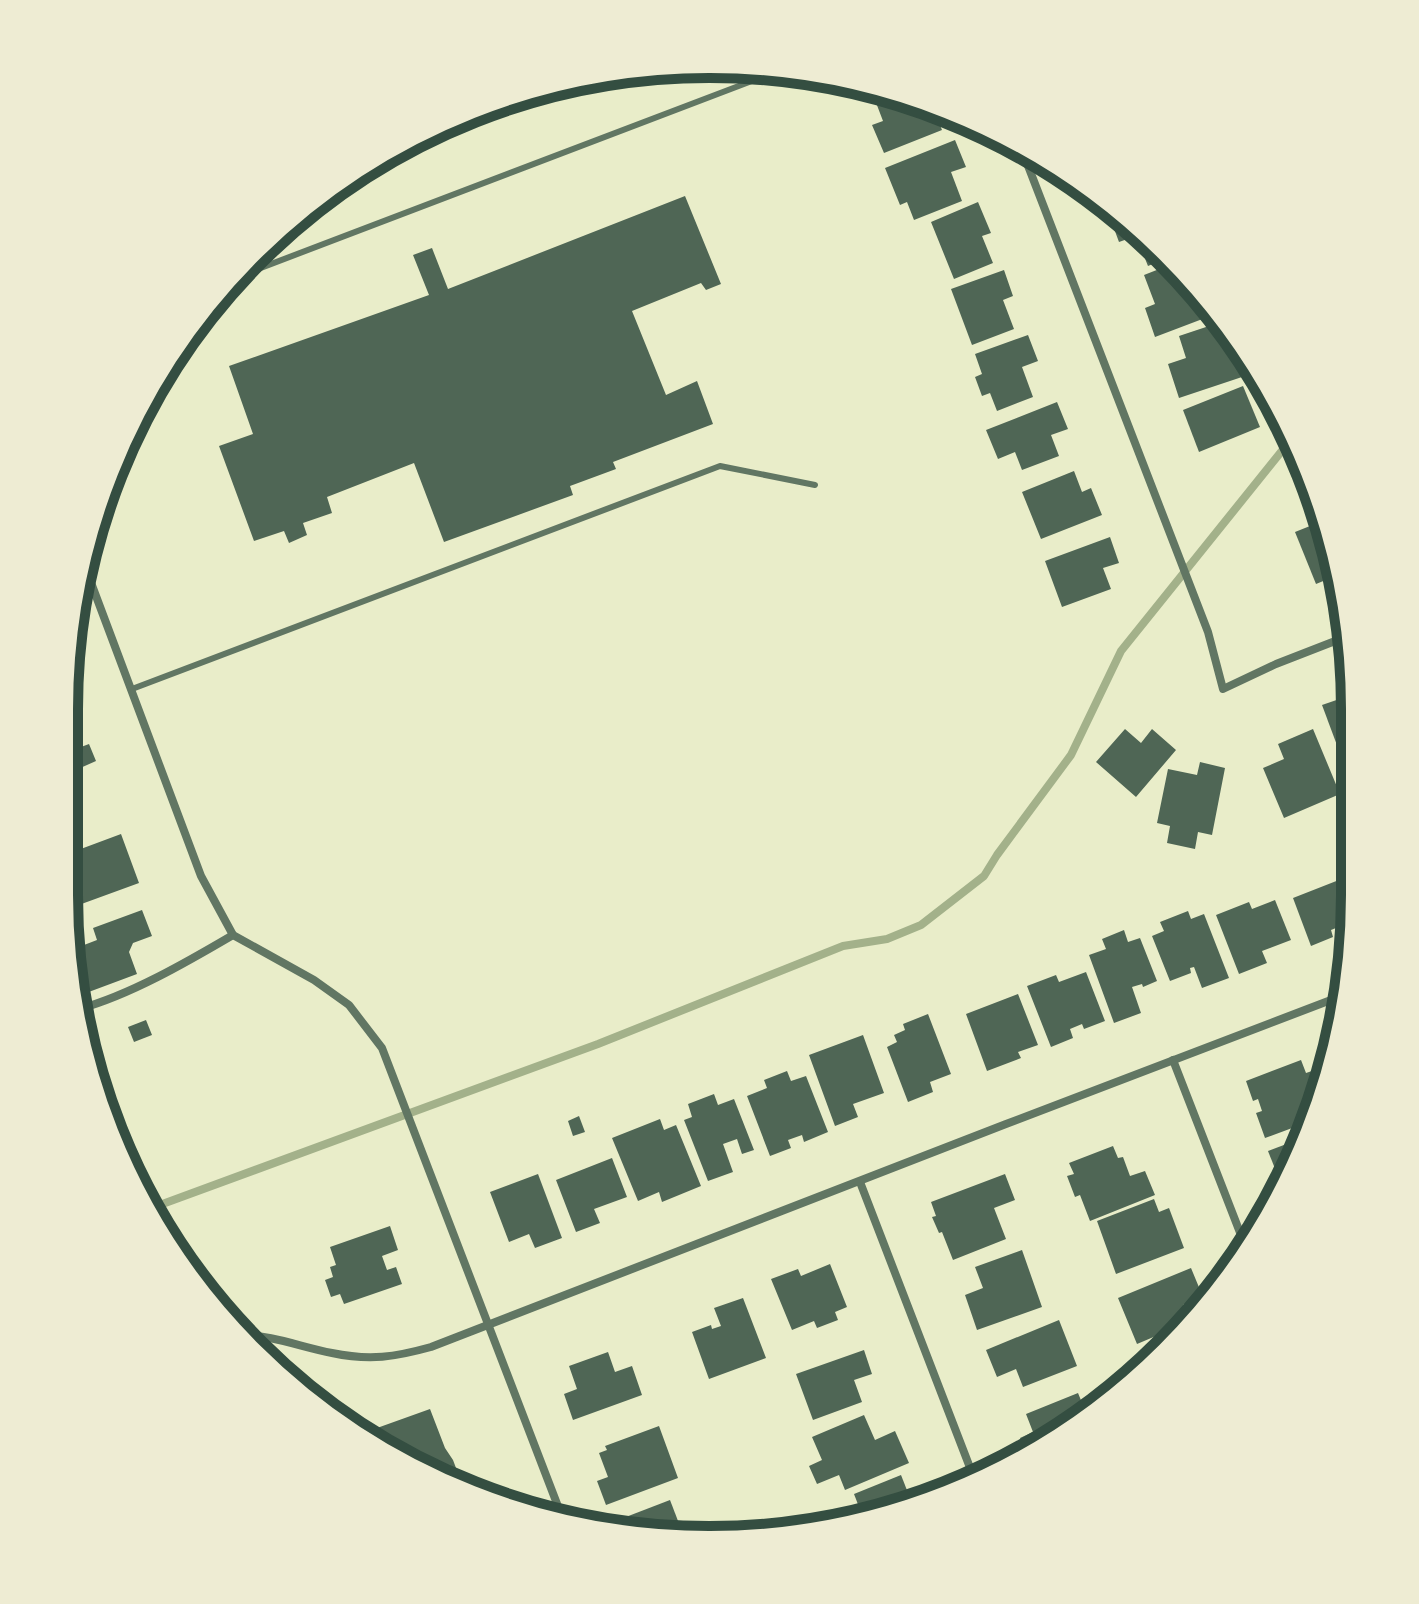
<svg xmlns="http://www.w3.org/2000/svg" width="1419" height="1604" viewBox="0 0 1419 1604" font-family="'Noto Sans',sans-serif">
	<rect width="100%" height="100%" fill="#e9edc9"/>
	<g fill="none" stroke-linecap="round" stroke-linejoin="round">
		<path stroke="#a3b18a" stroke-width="8" d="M147,1204L157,1206L598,1044L843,946L887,939L921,925L984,876L997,855L1071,755L1121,651L1293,437"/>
	</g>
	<g fill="#4f6655">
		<path d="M893,93L917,98L936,107L933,108L942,130L884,153L872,125L883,121L875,100Z"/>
		<path d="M955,140L966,167L951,172L962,201L914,220L907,202L900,205L885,168Z"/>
		<path d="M685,196L721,284L706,290L701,283L632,311L666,395L697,381L713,424L613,462L616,469L570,486L573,495L444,542L414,463L327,497L332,513L303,523L307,535L289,543L284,531L254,541L219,446L253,434L229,366L429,295L413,255L432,248L448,289Z"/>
		<path d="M978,202L991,233L982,236L993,263L954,279L931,222Z"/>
		<path d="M1118,212L1135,224L1167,258L1148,266L1136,236L1119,242L1109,215Z"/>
		<path d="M1172,264L1208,302L1213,315L1155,337L1145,308L1155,304L1144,275Z"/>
		<path d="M1004,270L1013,296L1003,300L1014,329L972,345L951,289Z"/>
		<path d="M1224,321L1236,339L1248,375L1179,398L1168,364L1186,358L1179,336Z"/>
		<path d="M1028,335L1038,361L1022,367L1033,397L997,411L990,393L982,396L975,377L982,374L975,354Z"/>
		<path d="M1243,386L1260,427L1199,452L1183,410Z"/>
		<path d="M1057,402L1068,429L1051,435L1059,456L1022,470L1015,452L998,459L986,430Z"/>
		<path d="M1074,471L1082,492L1091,488L1102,515L1041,539L1022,492Z"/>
		<path d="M1325,520L1333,542L1338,575L1316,584L1295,532Z"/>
		<path d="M1110,537L1119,563L1103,568L1111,589L1062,607L1045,561Z"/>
		<path d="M1354,694V760L1344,764L1322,705Z"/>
		<path d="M71,723L81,747L89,744L96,761L69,773Z"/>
		<path d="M1125,729L1141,743L1152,729L1176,750L1136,797L1096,762Z"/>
		<path d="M1313,729L1340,794L1284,818L1263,768L1284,759L1278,744Z"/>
		<path d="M1200,762L1225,768L1212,835L1198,832L1195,849L1167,843L1170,826L1157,823L1168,769L1197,775Z"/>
		<path d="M121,834L139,883L76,906L65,873L76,868L70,853Z"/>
		<path d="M1344,878L1354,904V930L1344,934L1341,926L1331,930L1333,937L1311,946L1293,898Z"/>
		<path d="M1275,900L1291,940L1262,951L1267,963L1239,974L1216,915L1249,902L1252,909Z"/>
		<path d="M142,910L152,936L133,943L129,952L137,974L78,996L71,950L97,940L93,928Z"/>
		<path d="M1188,911L1191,919L1204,914L1229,978L1202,988L1194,967L1190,968L1191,973L1170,981L1152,936L1164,931L1160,922Z"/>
		<path d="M1124,930L1128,942L1140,938L1157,981L1143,987L1142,984L1132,987L1141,1013L1114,1023L1089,955L1106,949L1102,939Z"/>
		<path d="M1086,972L1105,1021L1084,1029L1082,1024L1070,1029L1073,1038L1051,1047L1027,986L1056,975L1059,982Z"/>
		<path d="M1018,994L1038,1045L1018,1052L1021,1058L987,1071L966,1014Z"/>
		<path d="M928,1014L951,1074L930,1082L933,1092L908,1102L887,1047L897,1042L894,1035L905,1030L903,1024Z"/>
		<path d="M146,1020L152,1035L134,1042L128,1027Z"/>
		<path d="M863,1035L884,1093L853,1104L858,1117L835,1126L809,1055Z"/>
		<path d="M1301,1060L1306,1073L1315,1070L1323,1089L1321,1093L1314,1095L1317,1103L1311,1121L1265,1138L1256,1113L1262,1111L1258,1099L1253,1101L1246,1081Z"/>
		<path d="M787,1071L791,1081L806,1076L828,1132L804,1142L802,1135L788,1140L791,1148L770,1156L747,1096L767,1088L764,1080Z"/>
		<path d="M714,1094L718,1105L734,1099L754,1150L742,1154L737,1139L723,1144L733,1172L708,1181L684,1120L692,1117L688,1104Z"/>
		<path d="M579,1116L585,1132L573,1136L568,1121Z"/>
		<path d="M660,1119L664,1130L676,1125L701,1186L662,1202L659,1192L638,1201L612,1138Z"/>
		<path d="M1305,1137L1289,1180L1283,1189L1268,1151Z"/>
		<path d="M1113,1146L1118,1158L1123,1157L1130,1176L1145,1171L1155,1195L1090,1221L1080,1195L1075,1197L1067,1176L1074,1174L1069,1163Z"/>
		<path d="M612,1158L627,1197L594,1209L600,1223L576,1232L556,1180Z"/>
		<path d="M538,1174L562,1238L535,1248L529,1234L509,1242L490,1192Z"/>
		<path d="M1005,1174L1015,1200L994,1208L1006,1239L953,1260L942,1232L939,1233L932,1217L936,1216L931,1202Z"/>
		<path d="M1154,1199L1159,1212L1169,1208L1184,1248L1116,1274L1097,1221Z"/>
		<path d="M390,1226L398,1250L382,1256L387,1270L396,1267L402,1284L344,1304L340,1294L331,1297L325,1280L333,1277L330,1267L336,1265L330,1247Z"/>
		<path d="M1022,1250L1042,1307L977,1330L965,1295L983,1288L975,1267Z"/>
		<path d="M830,1264L847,1307L835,1312L838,1320L817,1328L814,1321L792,1330L771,1279L798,1269L801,1276Z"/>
		<path d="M1191,1268L1203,1297L1183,1305L1189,1322L1137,1344L1118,1298Z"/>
		<path d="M743,1298L766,1358L709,1379L692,1332L711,1325L712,1329L721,1326L714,1308Z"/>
		<path d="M1059,1320L1077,1366L1023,1387L1016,1369L997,1377L986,1350Z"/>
		<path d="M864,1350L872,1374L854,1380L862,1402L813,1420L796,1374Z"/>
		<path d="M608,1352L615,1372L632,1366L642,1395L573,1420L564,1394L577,1389L569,1366Z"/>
		<path d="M1078,1393L1087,1415L1027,1456L1020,1438L1033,1432L1026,1414Z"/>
		<path d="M430,1409L445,1448L453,1460L459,1476L445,1481L392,1450L391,1447L388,1448L384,1445L377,1428Z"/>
		<path d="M864,1415L875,1440L895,1431L909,1463L845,1490L839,1475L817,1484L809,1466L822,1460L812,1437Z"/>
		<path d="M659,1426L678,1478L606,1505L597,1481L608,1477L599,1453L607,1450L605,1446Z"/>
		<path d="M901,1475L912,1503L877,1518L864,1520L854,1494Z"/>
		<path d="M670,1500L683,1534L622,1530L618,1520Z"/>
	</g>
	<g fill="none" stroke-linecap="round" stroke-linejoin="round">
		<g stroke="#617663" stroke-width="6">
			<path d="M229,280L765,76L762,68"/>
			<path d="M132,689L720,466L815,485"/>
		</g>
		<g stroke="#617663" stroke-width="8">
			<path d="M1020,145L1208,632L1223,689L1276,664L1348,636"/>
			<path d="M84,564L201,876L233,935L314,980L349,1005L382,1048L564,1522"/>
			<path d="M79,1009C130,995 187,962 233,935"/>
			<path d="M1173,1060L1246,1248"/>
			<path d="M860,1182L974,1478"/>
			<path d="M240,1335C272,1335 301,1347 332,1353C370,1361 395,1357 431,1347L1006,1124L1344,995"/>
		</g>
	</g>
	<path d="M0 0H1419V1604H0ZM709 78H710A631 631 0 0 1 1341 709V895A631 631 0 0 1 710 1526H709A631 631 0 0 1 78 895V709A631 631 0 0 1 709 78Z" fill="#eeecd3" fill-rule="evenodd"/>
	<path fill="none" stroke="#344e41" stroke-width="10" d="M709 78H710A631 631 0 0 1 1341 709V895A631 631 0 0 1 710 1526H709A631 631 0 0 1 78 895V709A631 631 0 0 1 709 78Z"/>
</svg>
